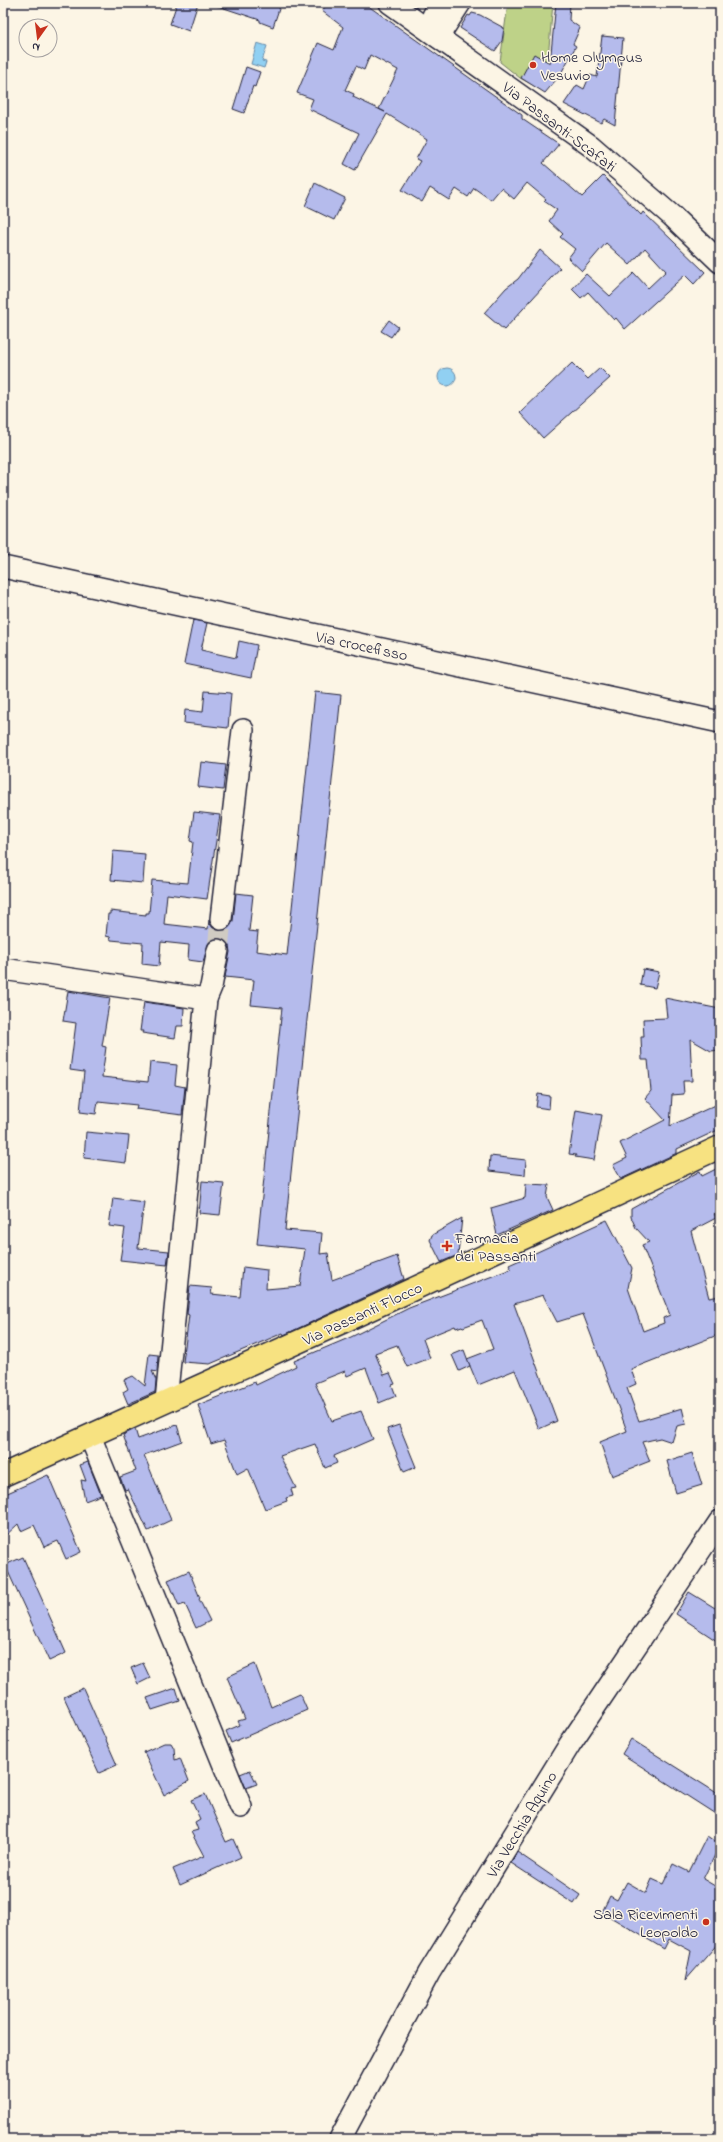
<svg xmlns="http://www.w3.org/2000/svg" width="723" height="2142" viewBox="0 0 723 2142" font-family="'Indie Flower',sans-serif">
	<rect width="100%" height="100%" fill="#fcf5e5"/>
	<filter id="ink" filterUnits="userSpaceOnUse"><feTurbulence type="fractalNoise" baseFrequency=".025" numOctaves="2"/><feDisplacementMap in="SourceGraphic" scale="8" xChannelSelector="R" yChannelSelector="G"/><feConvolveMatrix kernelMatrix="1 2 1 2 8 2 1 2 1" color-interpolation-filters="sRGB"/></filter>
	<g filter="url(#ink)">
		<path fill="#bed288" stroke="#707a62" d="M508,3H553L545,92L520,78L500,62Z"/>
		<g fill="#91d0f2" stroke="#658aa9">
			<path d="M257,43L267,46L262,61L266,62L264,68L251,64Z"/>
			<circle cx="447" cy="377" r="9"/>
		</g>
		<g fill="#b5bbec" stroke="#22223b" fill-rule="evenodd">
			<path d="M177,3H198L189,31L170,24Z"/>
			<path d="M215,3H281L273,27L260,22V20L215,5Z"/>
			<path d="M328,3H364L522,115V119L559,144L543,163L582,197L603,176L641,215L643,212L705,272L694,284L685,275L625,329L616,318L614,320L588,292L581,298L572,289L586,274L610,296L634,273L648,288L666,271L645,248L630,265L606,243L582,271L568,258L575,249L560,237L563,234L549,221L557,210L544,201L546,199L527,183L514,199L501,188L491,200L474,188L468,197L456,189L449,200L430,188L422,202L402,190L420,161L416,159L427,139L387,114L355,170L344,164L359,133L309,109L313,99L297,93L318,43L334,50L343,27L322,11ZM370,55L398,70L379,109L385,112L353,97L354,94L345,90L356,66L364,70Z"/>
			<path d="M556,3H570L569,20L580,28L573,44L576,46L560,75L545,93L521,78L534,54L550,63Z"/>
			<path d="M472,13L480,15L504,28L502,41L495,51L460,28L468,15L470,16Z"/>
			<path d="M602,36L623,38L615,125L604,119L601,123L564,104L577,85L584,89L590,75L597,77Z"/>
			<path d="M246,67L260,72L255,87L253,86L244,113L233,109Z"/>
			<path d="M315,183L345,198L334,220L305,206Z"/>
			<path d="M540,250L560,268L504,330L484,313L506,288L518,279Z"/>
			<path d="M389,320L398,327L391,337L381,331Z"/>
			<path d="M572,363L588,379L600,368L610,378L543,438L520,413Z"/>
			<path d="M193,620L207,623L201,650L236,658L239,641L257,645L251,678L184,664Z"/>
			<path d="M205,691L231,693L228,728L184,723L185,710L203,712Z"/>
			<path d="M315,692L341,695L285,1230L322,1233L320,1254L328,1253L332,1280L397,1256L404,1279L284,1335L283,1333L210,1364L183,1362L189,1315L187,1314L190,1286L212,1288L211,1294L240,1297L243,1267L267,1270L266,1289L300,1286L305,1249L257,1244L282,1008L251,1005L254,980L225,977L230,952L229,946L226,941L214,939L209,942L203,962L188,960L189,945L161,942L159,966L142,964L143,943L111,940L110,937L106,936L108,914H110V911L146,915V913H149L152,880L188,883L193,842L190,841L194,812L220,815L207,899L167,894L164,924L208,929L209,919L210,924L214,929L225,930L230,926L233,921L236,893L253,895L249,931L258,932L256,951L287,955Z"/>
			<path d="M201,762L226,765L223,790L198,787Z"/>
			<path d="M113,851L145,854L143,883L111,880Z"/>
			<path d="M643,969L659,972L655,988L640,985Z"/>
			<path d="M68,991L110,998L102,1046L106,1047L102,1077L148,1082L150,1062L177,1065L175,1085L185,1087L182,1115L136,1109L137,1105L98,1101L96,1114L80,1112L84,1072L70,1070L76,1023L63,1021Z"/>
			<path d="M665,998L720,1009V1050L711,1051L690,1039L692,1081H683L684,1094L672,1095L670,1126L720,1103V1129L677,1149V1153L621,1179L613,1165L627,1158L620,1143L665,1120L645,1098L651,1091L648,1060H642L641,1037H644L643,1019L667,1018Z"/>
			<path d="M144,1002L184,1008L183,1026H177L175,1038L142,1033L143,1031H140Z"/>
			<path d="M538,1094L550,1096L549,1109L536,1107Z"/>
			<path d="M576,1110L602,1115L594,1160L575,1157L576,1155L569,1154Z"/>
			<path d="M86,1132L129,1136L126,1163L84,1158Z"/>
			<path d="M490,1156L526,1160L525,1175L489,1171Z"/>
			<path d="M720,1167V1210L714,1213L716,1218L691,1231L709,1298L720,1296V1334L631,1369L636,1384L627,1388L639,1421L682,1408L686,1424L677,1426L672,1442L660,1438L642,1442L650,1461L612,1476L600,1442L627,1431L613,1393L583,1314L557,1322L543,1295L514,1304L557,1421L539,1429L515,1370L478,1385L467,1359L493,1349L482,1320L463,1327L462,1326L456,1328L455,1326L423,1339L430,1358L407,1367L397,1345L375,1353L384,1375L390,1373L395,1384L392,1385L396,1396L379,1403L366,1368L347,1376L345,1371L315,1383L332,1421L361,1411L373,1439L334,1456L337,1463L325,1468L315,1444L280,1456L296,1488L291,1489L293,1496L286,1498L287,1501L265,1509L248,1468L237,1474L224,1440L211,1444L198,1405L255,1382L256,1385L296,1366L294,1361L351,1337L409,1308L511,1269L509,1265L607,1220L632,1268L628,1288L643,1331L664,1323L663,1318L670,1315L642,1245L649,1242L636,1228L631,1217V1209L700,1171L702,1176Z"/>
			<path d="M202,1181L224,1183L220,1215L199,1213Z"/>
			<path d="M526,1184L549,1185L547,1197L553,1210L497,1235L491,1208L525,1198Z"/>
			<path d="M113,1198L144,1202L138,1248L169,1251L167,1265L120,1260L125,1228L109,1226Z"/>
			<path d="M462,1218L458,1255L441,1262L430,1240L432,1235Z"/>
			<path d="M464,1350L470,1366L459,1371L452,1355Z"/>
			<path d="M149,1354L158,1355L157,1372L152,1371L156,1380L155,1392L128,1404L123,1392L128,1389L124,1380L133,1376L145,1386Z"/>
			<path d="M177,1425L182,1441L144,1455L171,1520L148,1531L128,1489L125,1490L120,1477L136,1471L123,1435L135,1429L138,1439Z"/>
			<path d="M399,1425L416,1467L404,1472L387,1429Z"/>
			<path d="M692,1453L702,1485L676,1493L667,1461Z"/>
			<path d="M88,1462L101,1495L85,1501L81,1480L86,1481L80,1465Z"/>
			<path d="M48,1475L81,1552L66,1559L58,1541L44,1547L34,1525L21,1531L18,1524L3,1538V1495Z"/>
			<path d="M23,1557L66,1653L49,1661L5,1565Z"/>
			<path d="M189,1571L200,1598L199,1599L210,1621L196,1628L185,1604L179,1606L168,1580Z"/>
			<path d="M689,1592L720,1611V1643L676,1614Z"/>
			<path d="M143,1663L150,1678L138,1684L131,1668Z"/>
			<path d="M255,1664L271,1707L300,1694L307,1710L231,1743L226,1731L240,1725L238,1721L245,1719L227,1677Z"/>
			<path d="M83,1688L117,1765L99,1773L64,1697Z"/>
			<path d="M176,1688L180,1701L152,1710L147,1698Z"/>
			<path d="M631,1739L720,1795V1817L622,1754Z"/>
			<path d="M164,1743H171L174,1748L175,1760L180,1758L189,1781L164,1795L144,1752Z"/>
			<path d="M250,1770L257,1784L246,1788L240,1774Z"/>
			<path d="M205,1794L226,1842L233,1839L241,1857L180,1885L173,1869L204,1856L191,1832L198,1830L195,1822L200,1819L191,1800Z"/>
			<path d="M707,1836L720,1845L703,1879L720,1889V1941L685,1981L691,1951L669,1939L664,1949L602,1912L610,1896L617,1900L627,1882L646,1893L652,1879L663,1884L673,1864L689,1872Z"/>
			<path d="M517,1852L580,1895L574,1904L511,1863Z"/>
		</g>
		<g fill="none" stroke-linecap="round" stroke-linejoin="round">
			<path stroke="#d0cbc3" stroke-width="21" stroke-dasharray="21 10" stroke-linecap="butt" d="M218,950L221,919"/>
			<defs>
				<g id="minor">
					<path d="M390,3L591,146L672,216L720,262"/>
					<path d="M431,31L433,16L440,3"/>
					<path d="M438,37L460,3"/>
					<path d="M3,567L720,722"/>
					<path d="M221,919L243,730"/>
					<path d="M3,969L206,999L166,1401"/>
					<path d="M206,999L211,987L218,950"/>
					<path d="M90,1436L241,1807"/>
					<path d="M340,2139L429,1973L570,1744L720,1521"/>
				</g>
				<path id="major" d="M3,1475L342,1322L720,1147"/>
			</defs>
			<use href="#minor" stroke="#22223b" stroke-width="24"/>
			<use href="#major" stroke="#22223b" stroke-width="25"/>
			<use href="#minor" stroke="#fcf5e5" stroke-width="21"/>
			<use href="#major" stroke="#f7e281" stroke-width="22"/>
		</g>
	</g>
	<g fill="#c8321e" stroke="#fcf5e5" stroke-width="1.5">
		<circle cx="533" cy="65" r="4"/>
		<path d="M445 1240h4v4h4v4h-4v4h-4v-4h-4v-4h4z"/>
		<circle cx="706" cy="1922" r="4"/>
	</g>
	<g text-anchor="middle" stroke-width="3" stroke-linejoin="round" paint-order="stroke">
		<g font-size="16" fill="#22223b" stroke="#fcf5e5" text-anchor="start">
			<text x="541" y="62">Home Olympus<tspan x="541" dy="18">Vesuvio</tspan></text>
			<text x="455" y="1243">Farmacia<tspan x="455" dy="18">dei Passanti</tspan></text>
			<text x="698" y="1919" text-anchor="end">Sala Ricevimenti<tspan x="698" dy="18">Leopoldo</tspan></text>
		</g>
		<g font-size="16" fill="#22223b" stroke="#fcf5e5">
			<text transform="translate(560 126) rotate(37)" y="6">Via Passanti-Scafati</text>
			<text transform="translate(362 645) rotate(12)" y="6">Via crocefisso</text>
			<text transform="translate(362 1313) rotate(-25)" y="6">Via Passanti Flocco</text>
			<text transform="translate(521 1824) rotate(-59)" y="6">Via Vecchia Aquino</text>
		</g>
	</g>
	<rect width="723" height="2142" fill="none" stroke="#fcf5e5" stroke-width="16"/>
	<rect x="8" y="8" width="707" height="2126" fill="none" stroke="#22223b" stroke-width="1.5" filter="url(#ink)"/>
	<g transform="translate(38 38) rotate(194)"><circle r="19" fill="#fcf5e5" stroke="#a5a1a1"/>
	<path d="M0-3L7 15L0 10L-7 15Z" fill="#c8321e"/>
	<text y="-6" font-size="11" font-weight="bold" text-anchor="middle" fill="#22223b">N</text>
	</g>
</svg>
